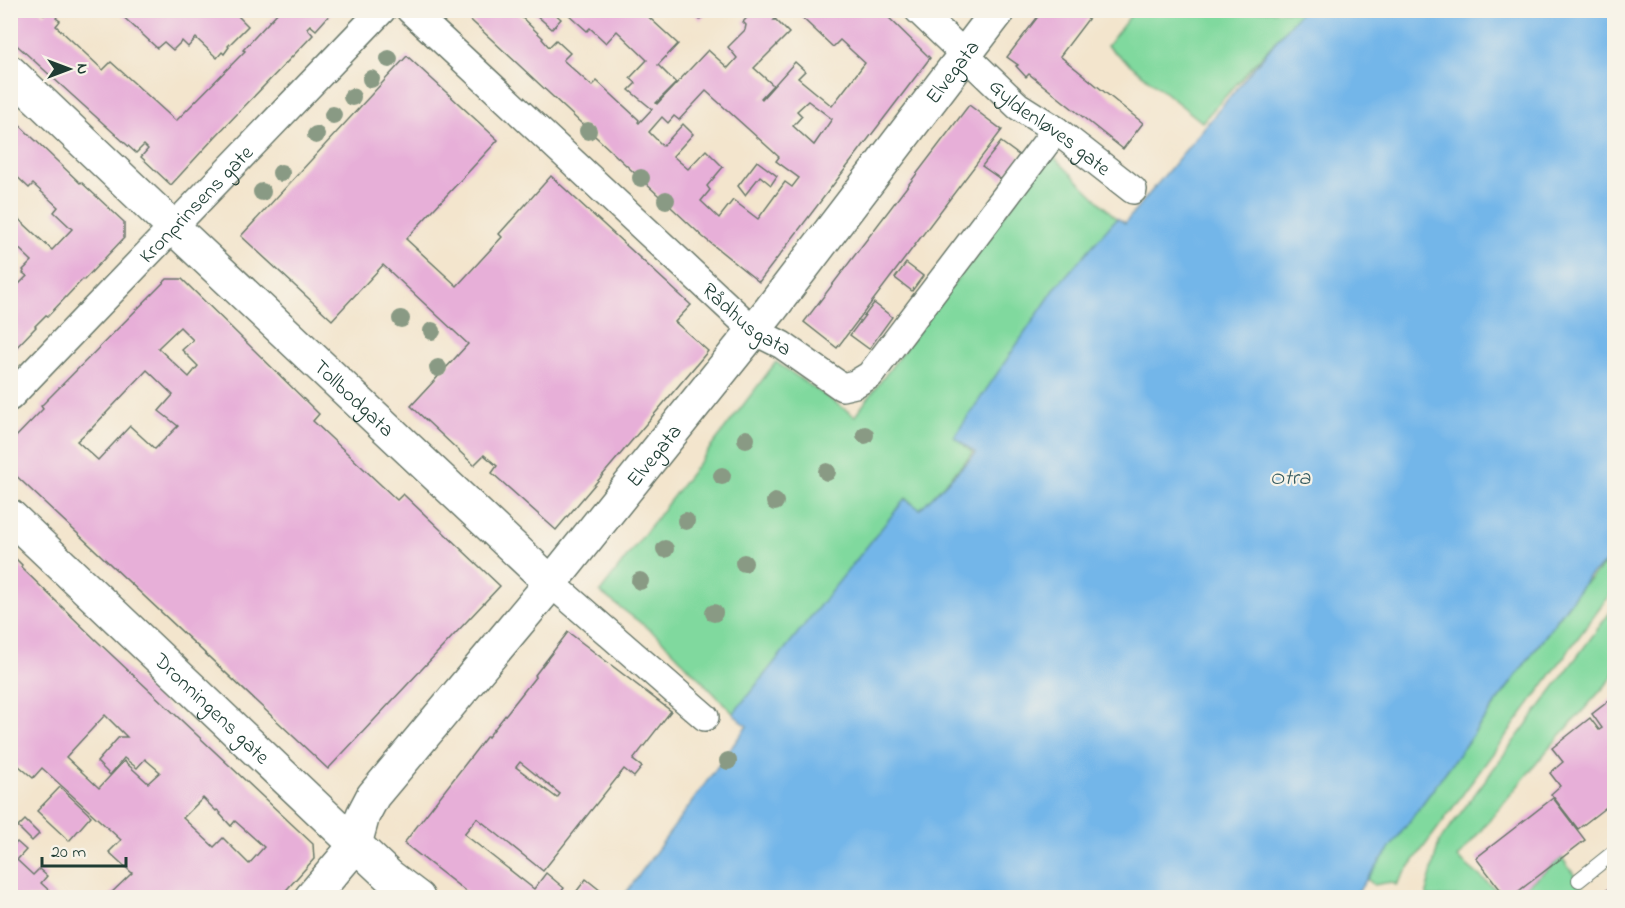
<svg xmlns="http://www.w3.org/2000/svg" width="1625" height="908" viewBox="0 0 1625 908" font-family="'Indie Flower',sans-serif">
	<rect width="100%" height="100%" fill="#f7f3e8"/>
	<filter id="ink" filterUnits="userSpaceOnUse"><feTurbulence type="fractalNoise" baseFrequency=".0167" numOctaves="2"/><feDisplacementMap in="SourceGraphic" scale="12" xChannelSelector="R" yChannelSelector="G"/><feConvolveMatrix kernelMatrix="1 2 1 2 8 2 1 2 1" color-interpolation-filters="sRGB"/></filter>
	<filter id="wash" filterUnits="userSpaceOnUse"><feTurbulence type="fractalNoise" baseFrequency=".008" numOctaves="4" result="noise"/><feDisplacementMap in="SourceGraphic" scale="24" xChannelSelector="R" yChannelSelector="G"/><feGaussianBlur stdDeviation="1.35" result="paint"/><feColorMatrix in="noise" values="0 0 0 0 0 0 0 0 0 0 0 0 0 0 0 0 0 1.4 0 .05"/><feComposite in="paint" operator="in"/></filter>
	<g filter="url(#wash)">
		<rect width="100%" height="100%" fill="#f3e5cd"/>
		<g fill="#80d99e" stroke="#508b69" stroke-width="1.5">
			<path d="M1134,11H1303L1202,122L1107,46Z"/>
			<path d="M1050,153L1117,219L956,438L973,453L920,510L906,498L734,714L658,636L600,592L776,362L855,416Z"/>
			<path d="M1614,556V589L1396,885L1391,882L1374,885L1367,879L1583,585Z"/>
			<path d="M1614,607V676L1550,747L1458,858L1505,897H1428L1426,893L1439,842Z"/>
			<path d="M1562,858L1590,897L1511,898Z"/>
		</g>
		<path fill="#73b6e9" stroke="#497a8e" stroke-width="1.5" d="M1301,11H1614V556L1589,576L1354,897H623L747,726L733,714L905,499L920,509L976,453L954,437L1056,287L1117,218L1125,223Z"/>
		<g id="blocks">
			<g fill="#e7afd8" fill-rule="evenodd">
				<path d="M10,10H40L44,15L48,10H62L56,18L60,21L56,26L103,70L111,62L176,121L245,51L243,50L280,10H334L316,30L310,25L307,28L313,35L215,137L171,185L141,157L148,149L144,145L136,153L10,39Z"/>
				<path d="M116,10H232L248,26L228,46L229,47L224,54L222,52L217,58L196,38L188,47L182,41L173,50L164,42L157,48Z"/>
				<path d="M460,10H514L543,38L542,39L549,47L556,40L570,53L563,60L592,86L597,81L639,120L638,122L639,123L652,109L629,90L636,83L630,78L647,60L617,31L606,43L590,28L587,31L568,14L571,10H641L678,44L658,65L676,83L656,103L657,104L708,50L728,68L737,58L728,47L745,30L746,25L743,22L754,10H784L774,20H776L789,33L754,68L773,85L761,98L762,99L795,62L805,71L798,78L832,106L865,63L840,40L833,47L794,10H881L930,58L759,282L703,237ZM706,91L779,157L776,161L799,178L792,187L785,182L758,219L733,200L719,218L701,201L710,190L707,186L723,167L706,150L688,169L673,156L693,134L683,124L663,146L649,132L662,117L668,123L674,116L679,120ZM808,101L832,119L814,145L793,126L802,116L797,111Z"/>
				<path d="M536,10H551L561,19L552,29L534,13Z"/>
				<path d="M691,10H710L700,20Z"/>
				<path d="M1043,10H1095L1060,56L1143,123L1123,149L1029,74L1026,77L1016,66L1018,65L1007,57Z"/>
				<path d="M407,56L498,140L406,239L457,286L502,237L499,234L551,176L691,305L675,322L708,351L556,530L492,473L497,466L484,455L474,465L411,406L468,344L383,265L332,320L241,236Z"/>
				<path d="M969,105L1002,130L837,348L804,322Z"/>
				<path d="M10,116L80,183L81,182L124,222V238L84,280L83,279L48,316L46,315L35,326L36,327L10,354V293L27,276L23,273L24,271L23,270L32,261L10,240V211L52,250L72,229L54,212L58,207L33,184L29,188L10,170Z"/>
				<path d="M1001,142L1020,156L1002,180L982,166Z"/>
				<path d="M757,161L777,176L771,185L760,176L745,195L738,186Z"/>
				<path d="M906,263L923,276L912,291L895,278Z"/>
				<path d="M167,279H182L319,414L313,421L397,500L403,494L500,586L328,769L10,470V443L43,409L41,406ZM180,327L193,340L182,350L198,366L189,377L158,348ZM147,370L173,395L159,411L178,426L155,449L130,426L98,460L77,441L90,429V430Z"/>
				<path d="M874,303L892,317L869,349L850,335Z"/>
				<path d="M14,557L22,565L21,567L98,642L313,844L314,859L280,897H107L132,873L109,852L121,840L42,768L33,778L19,766L10,775V560ZM105,715L127,737H119L97,762L110,775L124,758L137,768L145,759L160,772L148,783L124,761L99,788L66,757ZM203,798L216,811L217,810L221,813L220,814L231,826L235,821L264,847L249,864L223,838L214,847L183,818Z"/>
				<path d="M568,632L671,711L633,760L642,767L634,777L624,769L543,871L477,818L464,834L534,889L546,873L564,888L557,897H473L404,843L487,736L488,737L536,676L535,675ZM520,762L560,794L557,798L516,767Z"/>
				<path d="M1614,697V801L1578,829L1551,794L1560,786L1550,773L1563,762L1552,748L1590,718L1599,730L1602,728L1592,714Z"/>
				<path d="M60,787L91,816L69,841L37,811Z"/>
				<path d="M1553,798L1585,840L1511,897H1506L1476,858Z"/>
				<path d="M25,820L39,834L32,841L18,827Z"/>
				<path d="M17,842L26,850L17,860L33,875L39,869L47,876L41,883L56,897H10V849Z"/>
				<path d="M586,879L601,891L596,897H575L573,896Z"/>
				<path d="M1614,884V897H1598Z"/>
			</g>
		</g>
	</g>
	<g filter="url(#ink)">
		<use href="#blocks" fill-opacity="0" stroke="#69786a" stroke-width="1.5"/>
		<g fill="none" stroke-linecap="round" stroke-linejoin="round">
			<defs>
				<path id="service" d="M1579,880L1614,852"/>
				<g id="minor">
					<path id="s1" d="M410,10L754,331L782,345L842,387L855,384L870,375L1056,130"/>
					<path id="s2" d="M918,10L1018,106L1056,130L1133,190"/>
					<path id="s3" d="M10,397L382,10"/>
					<path d="M551,583L705,717"/>
				</g>
				<g id="tertiary">
					<path id="s4" d="M551,583L771,309L999,10"/>
					<path d="M311,898L355,846V844"/>
				</g>
				<g id="secondary">
					<path id="s5" d="M10,72L174,228L551,583L373,796L363,815L355,844"/>
				</g>
				<g id="primary">
					<path id="s6" d="M10,516L355,844L389,876L418,898"/>
				</g>
			</defs>
			<use href="#service" stroke="#69786a" stroke-width="16"/>
			<use href="#minor" stroke="#69786a" stroke-width="30"/>
			<use href="#tertiary" stroke="#69786a" stroke-width="36"/>
			<use href="#secondary" stroke="#69786a" stroke-width="36"/>
			<use href="#primary" stroke="#69786a" stroke-width="36"/>
			<use href="#service" stroke="#fff" stroke-width="14"/>
			<use href="#minor" stroke="#fff" stroke-width="27"/>
			<use href="#tertiary" stroke="#fff" stroke-width="33"/>
			<use href="#secondary" stroke="#fff" stroke-width="33"/>
			<use href="#primary" stroke="#fff" stroke-width="33"/>
		</g>
		<g fill="#899a84">
			<circle cx="389" cy="59" r="9"/>
			<circle cx="371" cy="79" r="9"/>
			<circle cx="352" cy="97" r="9"/>
			<circle cx="333" cy="115" r="9"/>
			<circle cx="588" cy="131" r="9"/>
			<circle cx="316" cy="135" r="9"/>
			<circle cx="281" cy="173" r="9"/>
			<circle cx="641" cy="178" r="9"/>
			<circle cx="262" cy="192" r="9"/>
			<circle cx="666" cy="200" r="9"/>
			<circle cx="401" cy="319" r="9"/>
			<circle cx="432" cy="331" r="9"/>
			<circle cx="438" cy="368" r="9"/>
			<circle cx="865" cy="435" r="9"/>
			<circle cx="746" cy="439" r="9"/>
			<circle cx="827" cy="472" r="9"/>
			<circle cx="722" cy="476" r="9"/>
			<circle cx="775" cy="502" r="9"/>
			<circle cx="686" cy="521" r="9"/>
			<circle cx="665" cy="549" r="9"/>
			<circle cx="744" cy="563" r="9"/>
			<circle cx="640" cy="581" r="9"/>
			<circle cx="714" cy="613" r="9"/>
			<circle cx="728" cy="761" r="9"/>
		</g>
	</g>
	<g text-anchor="middle" stroke-width="4.5" stroke-linejoin="round" paint-order="stroke">
		<g font-size="21" fill="#1f3d34" stroke="#f7f3e8">
			<text dy="7" stroke="none"><textPath href="#s4" startOffset="650">Elvegata</textPath></text>
			<text dy="7" stroke="none"><textPath href="#s2" startOffset="177">Gyldenløves gate</textPath></text>
			<text dy="7" stroke="none"><textPath href="#s3" startOffset="268">Kronprinsens gate</textPath></text>
			<text dy="7" stroke="none"><textPath href="#s1" startOffset="458">Rådhusgata</textPath></text>
			<text dy="7" stroke="none"><textPath href="#s5" startOffset="474">Tollbodgata</textPath></text>
			<text dy="7" stroke="none"><textPath href="#s4" startOffset="164">Elvegata</textPath></text>
			<text dy="7" stroke="none"><textPath href="#s6" startOffset="279">Dronningens gate</textPath></text>
		</g>
		<g font-size="22" font-style="italic" fill="#345b61" stroke="#f7f3e8">
			<text x="1290" y="484">Otra</text>
		</g>
	</g>
	<rect width="1625" height="908" fill="none" stroke="#f7f3e8" stroke-width="36"/>
	<g transform="translate(69 69) rotate(90)" stroke="#f7f3e8" stroke-width="4.5" paint-order="stroke">
	<path d="M0-4.5L10 22L0 15L-10 22Z" fill="#1f3d34"/>
	<text y="-9" font-size="16" font-weight="bold" text-anchor="middle" fill="#1f3d34">N</text>
	</g>
	<path d="M42 857v9h84v-9" fill="none" stroke="#1f3d34" stroke-width="3"/>
	<text x="51" y="857" font-size="18" fill="#1f3d34" stroke="#f7f3e8" stroke-width="4.5" paint-order="stroke">20 m</text>
</svg>
